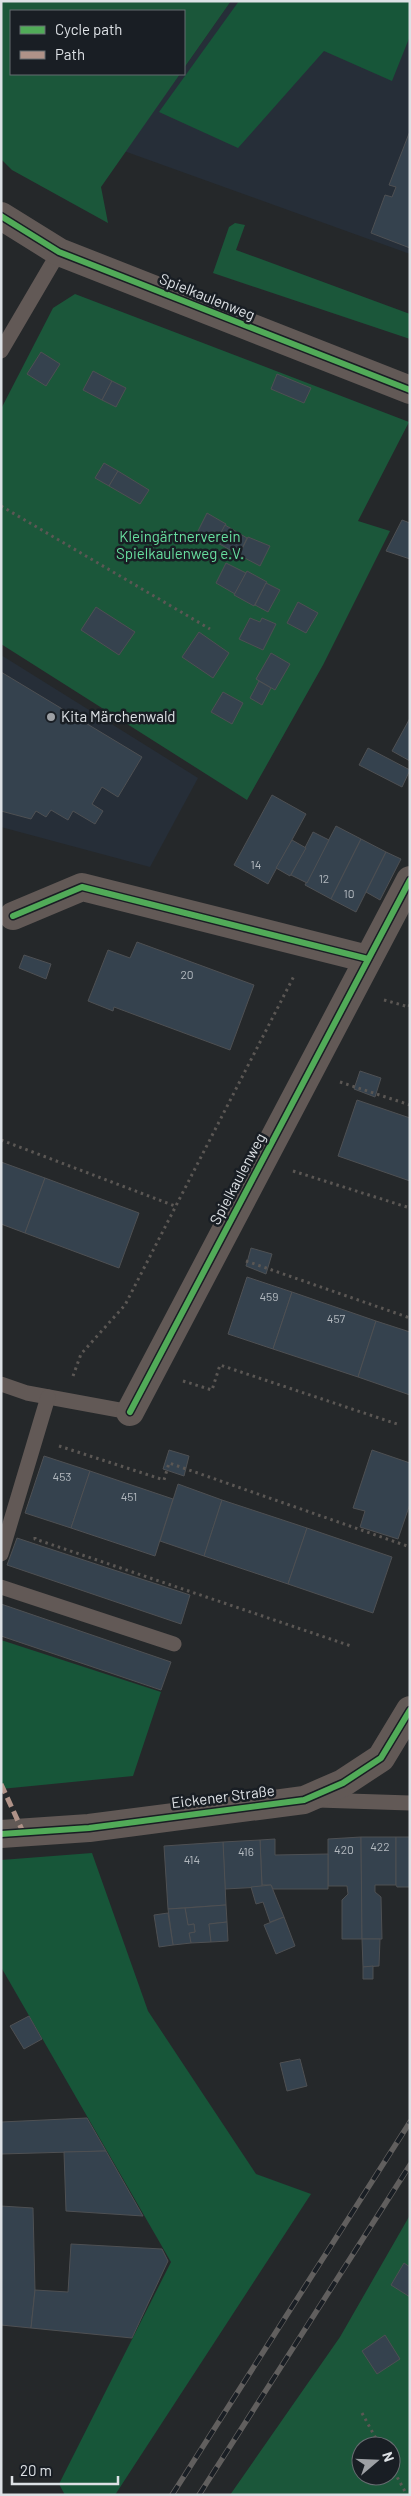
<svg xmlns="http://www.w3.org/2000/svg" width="411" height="2496" viewBox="0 0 411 2496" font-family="Barlow,sans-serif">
	<rect width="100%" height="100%" fill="#25282a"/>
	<g fill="#262e38">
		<path d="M231,1H410V254L124,151L180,74H184V68Z"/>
		<path d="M1,655L198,778L150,867L1,827Z"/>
	</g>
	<g fill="#1b573a" fill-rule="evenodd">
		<path d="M1,1H231L184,68V11H11V74H180L101,187L108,223L12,170L1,159Z"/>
		<path d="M235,223L245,225L236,250L410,314V339L213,273L229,227Z"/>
		<path d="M75,294L409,422L358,521L390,531L323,665L247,800L1,644V409L53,308Z"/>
		<path d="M410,2215V2495H230L340,2337ZM361,2446H391V2476H361Z"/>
	</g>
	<g fill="#175639">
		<path d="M239,1H410V36L392,81L324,51L238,148L159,112Z"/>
		<path d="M1,1640L161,1692L133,1776L1,1789Z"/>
		<path d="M92,1853L148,2011L256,2174L311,2194L115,2495H65L59,2484L171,2262L1,1967V1860Z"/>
	</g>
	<g fill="#35424e" stroke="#4e5053">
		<path d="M410,131V248L371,233L385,195L392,197L396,187L389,185Z"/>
		<path d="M41,352L60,364L46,386L27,374Z"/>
		<path d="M93,371L112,381L102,400L83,390Z"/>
		<path d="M277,374L311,388L304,403L271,389Z"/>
		<path d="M112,381L126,388L116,407L102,400Z"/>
		<path d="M104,463L118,471L109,486L95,478Z"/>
		<path d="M118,471L149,490L140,504L109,486Z"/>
		<path d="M207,513L226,524L216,542L198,531Z"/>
		<path d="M402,520L410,523V559L386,551Z"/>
		<path d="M225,525L247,538L239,555L216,542Z"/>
		<path d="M248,537L270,546L260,566L239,555Z"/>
		<path d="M226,563L246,573L235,594L216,583Z"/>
		<path d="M247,571L267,582L254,606L234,595Z"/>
		<path d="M266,583L280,590L268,612L255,605Z"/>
		<path d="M298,602L318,613L306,633L287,623Z"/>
		<path d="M96,607L135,632L119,655L81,630Z"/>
		<path d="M250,618L260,622L262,618L276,624L263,650L239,639Z"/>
		<path d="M199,632L229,653L213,678L182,657Z"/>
		<path d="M271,653L290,664L275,690L256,679Z"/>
		<path d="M1,672L142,757L118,797L102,787L92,804L103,811L95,824L73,811L68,820L51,810L46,817L36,811L31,819L1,811Z"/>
		<path d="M259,681L271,688L262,705L250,698Z"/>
		<path d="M223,692L243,703L232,724L211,712Z"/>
		<path d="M410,718V761L392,751Z"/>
		<path d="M368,748L410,770L402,787L359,765Z"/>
		<path d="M272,795L306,814L268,884L234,865Z"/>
		<path d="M336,826L361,839L331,899L305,885Z"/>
		<path d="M313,832L329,840L307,883L291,875Z"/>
		<path d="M361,839L386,852L356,912L331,899Z"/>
		<path d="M292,840L306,848L290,876L276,868Z"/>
		<path d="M386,852L401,859L380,900L366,892Z"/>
		<path d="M137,942L254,985L230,1050L114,1007L113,1011L88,1001L108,950L130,958Z"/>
		<path d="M24,955L51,964L46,979L19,968Z"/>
		<path d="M360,1071L381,1078L375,1097L354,1089Z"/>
		<path d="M357,1100L410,1118V1181L338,1156Z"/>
		<path d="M1,1162L45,1178L25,1233L1,1224Z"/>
		<path d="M45,1178L139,1213L119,1268L25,1233Z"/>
		<path d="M251,1248L272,1254L266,1274L246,1266Z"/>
		<path d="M247,1277L292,1292L273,1349L228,1334Z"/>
		<path d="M292,1292L376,1321L358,1377L273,1349Z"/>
		<path d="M376,1321L410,1332V1395L358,1377Z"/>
		<path d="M169,1450L189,1456L184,1476L163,1469Z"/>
		<path d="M372,1450L410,1463V1504L398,1539L360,1527L365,1511L353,1508Z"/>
		<path d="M44,1456L90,1471L71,1528L25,1513Z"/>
		<path d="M90,1471L173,1499L155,1556L71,1528Z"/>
		<path d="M178,1484L222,1500L204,1556L160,1541Z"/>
		<path d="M222,1500L307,1528L288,1584L204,1556Z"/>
		<path d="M307,1528L392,1557L373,1613L288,1584Z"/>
		<path d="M17,1538L190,1595L181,1624L7,1565Z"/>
		<path d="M1,1604L171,1662L161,1690L1,1636Z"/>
		<path d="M361,1837L362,1939H342V1900L348,1894L347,1886H328V1839Z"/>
		<path d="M361,1837H396V1885H375V1892L381,1897L382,1939H362Z"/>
		<path d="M396,1837H410V1887H397L396,1885Z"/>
		<path d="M275,1839V1855L328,1854V1889H273L271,1885H262L260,1840Z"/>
		<path d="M260,1840L262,1887L225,1889L223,1842Z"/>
		<path d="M223,1842L226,1905L168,1909L164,1846Z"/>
		<path d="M271,1885L284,1917L270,1922L263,1902L256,1904L251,1887Z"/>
		<path d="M226,1905L227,1922L209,1924L211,1942L191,1943L189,1933L195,1932L194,1924L188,1925L185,1908Z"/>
		<path d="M185,1908L188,1925L194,1924L195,1932L189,1933L191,1943L173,1945L168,1909Z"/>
		<path d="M168,1913L173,1945L159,1947L154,1915Z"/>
		<path d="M284,1917L295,1946L276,1954L264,1925Z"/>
		<path d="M227,1922L228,1941L211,1942L209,1924Z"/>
		<path d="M362,1939H380L379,1966L363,1967Z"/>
		<path d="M373,1966V1979H363V1967Z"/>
		<path d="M29,2016L42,2039L24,2049L10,2026Z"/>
		<path d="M300,2059L307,2086L287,2091L280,2063Z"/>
		<path d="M87,2118L106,2151L1,2154V2122Z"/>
		<path d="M106,2151L143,2216L66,2211L64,2152Z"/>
		<path d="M1,2206L33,2208L35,2290L31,2328L1,2325Z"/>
		<path d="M71,2244L162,2249L168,2261L132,2338L31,2328L35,2290L68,2292Z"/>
		<path d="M404,2263L410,2267V2297L391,2285Z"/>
		<path d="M385,2335L400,2359L377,2374L362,2351Z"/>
	</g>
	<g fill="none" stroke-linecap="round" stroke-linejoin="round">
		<g stroke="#5b5754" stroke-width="3" stroke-dasharray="2.5 4" stroke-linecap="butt">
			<path d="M1,506L210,629"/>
			<path d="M384,1000L409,1007L410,1004"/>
			<path d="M340,1082L410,1105"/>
			<path d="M1,1140L175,1206"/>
			<path d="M293,1171L410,1208"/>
			<path d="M246,1261L410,1318"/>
			<path d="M73,1376L81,1354L125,1305L295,974"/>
			<path d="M183,1381L212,1390L220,1365L400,1425"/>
			<path d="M59,1446L164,1480L169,1463L410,1547"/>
			<path d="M35,1537V1539L351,1646"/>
			<path d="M362,2413L380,2446"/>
			<path d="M391,2466L407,2495"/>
		</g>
		<g stroke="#625956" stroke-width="15">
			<path d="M1,351L59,252"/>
			<path d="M1,1384L27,1393L130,1412"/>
			<path d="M1,1554L48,1397"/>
			<path d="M1,1587L174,1644"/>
			<path d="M318,1800L410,1803"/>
		</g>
		<g stroke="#625956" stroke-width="28">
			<path d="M1,216L59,252L410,390"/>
			<path d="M13,916L82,887L368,959"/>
			<path d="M130,1412L410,880"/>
		</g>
		<path stroke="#625956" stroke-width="28" d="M1,1834L89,1828L304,1800L343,1783L381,1758L410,1710"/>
		<defs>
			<g id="rail">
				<path d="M172,2495L410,2122"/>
				<path d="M199,2495L410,2165"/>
			</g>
		</defs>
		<use href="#rail" stroke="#615f5e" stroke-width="5.5"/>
		<use href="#rail" stroke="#191e24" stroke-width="4" stroke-dasharray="11" stroke-linecap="butt"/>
		<path stroke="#af9288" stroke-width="5" stroke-dasharray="10 5" stroke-linecap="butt" d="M1,1784L23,1832"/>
		<defs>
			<g id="cycleway">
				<path d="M1,216L59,252L410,390"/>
				<path d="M13,916L82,887L368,959"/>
				<path d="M130,1412L410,880"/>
				<path d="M1,1834L89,1828L304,1800L343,1783L381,1758L410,1710"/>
			</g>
		</defs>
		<use href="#cycleway" stroke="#191e24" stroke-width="9"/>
		<use href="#cycleway" stroke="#51ab58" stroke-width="6"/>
	</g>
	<circle fill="#9da0a4" stroke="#191e24" stroke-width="2" cx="51" cy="717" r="5"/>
	<g text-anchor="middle" stroke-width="5" stroke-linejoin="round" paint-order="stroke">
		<g font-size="12" fill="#b3b9bf">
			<text x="256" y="869">14</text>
			<text x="324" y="883">12</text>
			<text x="349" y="898">10</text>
			<text x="187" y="979">20</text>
			<text x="269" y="1301">459</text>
			<text x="336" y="1323">457</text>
			<text x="62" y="1481">453</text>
			<text x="129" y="1501">451</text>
			<text x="380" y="1851">422</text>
			<text x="344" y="1854">420</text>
			<text x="246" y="1856">416</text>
			<text x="192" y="1864">414</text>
		</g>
		<g font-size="15" fill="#dde1e5" stroke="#191e24">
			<text transform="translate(207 297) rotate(22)" y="5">Spielkaulenweg</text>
			<text transform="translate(238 1179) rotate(-62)" y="5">Spielkaulenweg</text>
			<text transform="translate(223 1797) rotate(-7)" y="5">Eickener Straße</text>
		</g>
		<g font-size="15" fill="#67df9f" stroke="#191e24">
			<text x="180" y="542">Kleingärtnerverein<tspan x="180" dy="17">Spielkaulenweg e.V.</tspan></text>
		</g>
		<g font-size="15" fill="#dde1e5" stroke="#191e24" text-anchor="start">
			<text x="61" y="722">Kita Märchenwald</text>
		</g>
	</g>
	<rect width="411" height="2496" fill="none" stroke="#dde1e5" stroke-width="5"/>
	<rect x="10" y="10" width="175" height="65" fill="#191e24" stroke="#676c71"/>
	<rect x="20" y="26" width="25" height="8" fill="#51ab58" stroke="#676c71"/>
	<text x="55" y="35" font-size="15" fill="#dde1e5">Cycle path</text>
	<rect x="20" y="51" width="25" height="8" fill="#af9288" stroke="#676c71"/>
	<text x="55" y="60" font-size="15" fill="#dde1e5">Path</text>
	<g transform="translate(376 2461) rotate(71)"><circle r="24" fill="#191e24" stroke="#676c71"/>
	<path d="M0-4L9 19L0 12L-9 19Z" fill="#9da0a4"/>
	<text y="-8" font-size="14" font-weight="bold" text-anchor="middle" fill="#dde1e5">N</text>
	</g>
	<path d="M12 2476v8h106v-8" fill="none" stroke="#dde1e5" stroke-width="2.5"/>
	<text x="20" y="2476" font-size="15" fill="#dde1e5" stroke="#191e24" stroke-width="4" paint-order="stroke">20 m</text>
</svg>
